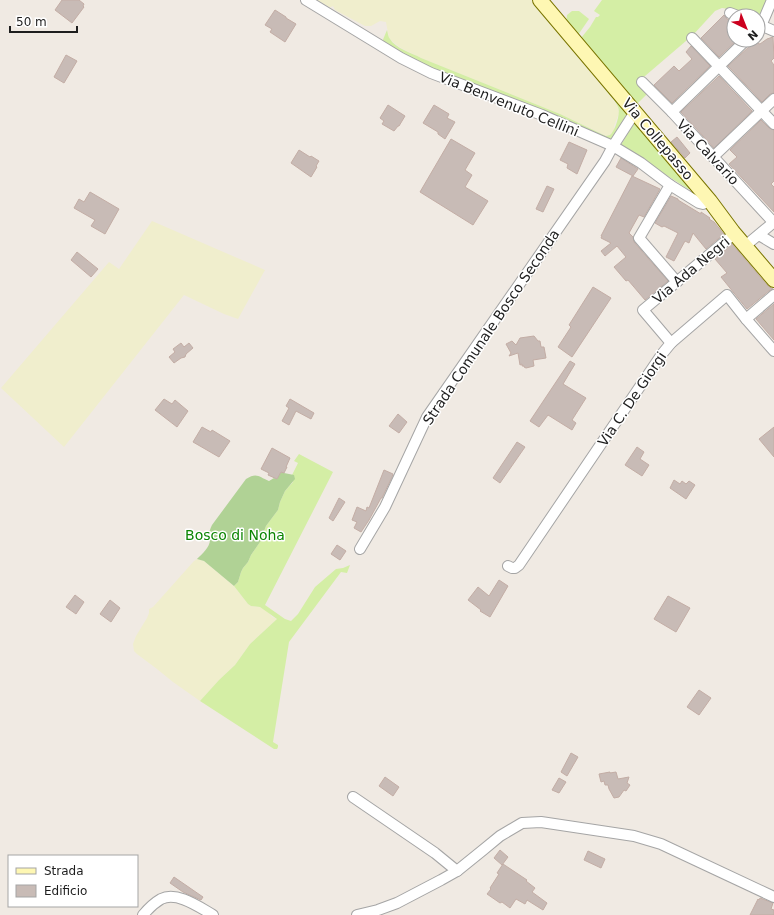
<svg xmlns="http://www.w3.org/2000/svg" width="774" height="915" viewBox="0 0 774 915" font-family="'DejaVu Sans',sans-serif">
	<rect width="100%" height="100%" fill="#f0eae3"/>
	<g fill="#f0eecd">
		<path d="M317,0H531L599,80L618,107L619,113L614,126V131L610,135L607,136L560,114L421,58L401,48L393,42L389,38L386,22L380,21L371,26H365L335,10L333,6L331,7H329Z"/>
		<path d="M152,221L265,270L238,319L224,314L184,295L64,447L1,388L109,262L119,269Z"/>
		<path d="M197,559L204,561L234,586L248,604L251,606L260,607L267,611L272,617L277,619L250,644L235,665L219,680L200,701L173,682L157,669L137,654L134,651L133,644L136,636L147,618L149,613V609L153,607L194,561Z"/>
	</g>
	<g fill="#d4eea5">
		<path d="M602,0H767L759,20L758,16H748L729,9L722,8L715,11L693,35L638,82L647,94L635,106L581,38L590,27L596,17H598L600,15L594,11Z"/>
		<path d="M572,11H579L589,19L578,35L566,23L567,15Z"/>
		<path d="M544,15L559,29L627,113L624,121L613,138L610,140L450,76L415,61L382,42L387,30C388,33 388,37 390,39C395,48 412,53 421,58L560,114L606,136L610,135C615,131 621,113 618,107C615,100 609,95 605,89C587,63 564,40 544,15Z"/>
		<path d="M634,123L636,124L691,189H688L623,147L621,144L622,143Z"/>
		<path d="M299,454L333,472L265,605L285,619L291,621L298,614L315,587L336,569L343,568L350,565L347,573L341,572L289,642L273,742L278,745V747L277,749H274L200,701L219,680L235,665L250,644L277,619L260,607L251,606L248,604L234,586L238,582L241,572L243,568L248,562L251,555L260,542L266,526L278,510L280,502L285,491L293,482L294,475H292L298,463L294,461Z"/>
	</g>
	<path fill="#b0d295" d="M281,472L284,473L294,475L295,479L285,491L280,502L278,510L266,526L260,542L251,555L248,562L243,568L241,572L238,582L234,586L204,561L197,559C202,554 210,547 210,540C210,531 208,534 212,525L246,479C257,472 259,477 269,481L274,478L277,479Z"/>
	<g fill="#c8bbb6" stroke="#c3ada5">
		<path d="M62,0H79L84,4L83,6L84,7L72,23L55,10Z"/>
		<path d="M275,10L286,17V18L296,24L285,42L270,32L272,29L265,25Z"/>
		<path d="M724,15L727,19L734,21V40H737L719,57L701,38Z"/>
		<path d="M773,37L774,58L771,61L774,65V93L770,94L762,102L728,66L751,45L752,42L760,44L767,39Z"/>
		<path d="M691,46L710,66L672,103L654,85L674,66L679,71L692,59L686,52Z"/>
		<path d="M66,55L77,61L64,83L54,77Z"/>
		<path d="M719,76L752,111L714,148L681,112Z"/>
		<path d="M388,105L405,116L399,126H398L394,131L382,124L384,121L380,118Z"/>
		<path d="M434,105L449,114L447,118L455,122L445,139L438,134V132L423,123Z"/>
		<path d="M761,120L769,128L774,130V181L771,184L774,187V212L729,164L737,157L730,150Z"/>
		<path d="M677,137L690,153L685,158L671,142Z"/>
		<path d="M451,139L475,153L465,170L472,175L465,187L488,201L473,225L420,192Z"/>
		<path d="M569,142L587,150L577,174L567,168L568,164L560,160Z"/>
		<path d="M299,150L310,157L311,156L319,161L316,166L317,167L311,177L291,163Z"/>
		<path d="M621,158L638,169L633,176L616,167Z"/>
		<path d="M632,176L660,189L644,217L639,215L629,233L633,237L634,242L668,281L645,300L628,280L626,281L614,267L626,257L617,246L605,256L601,251L611,243L601,238L602,236H601Z"/>
		<path d="M547,186L554,189L543,212L536,209Z"/>
		<path d="M90,192L119,209L105,234L91,226L95,220L74,208L79,199L84,202Z"/>
		<path d="M671,196L678,199V200L701,214V212L710,218L709,219L714,222L724,234L706,249L693,233L689,243L685,241L674,261L666,257L678,233L664,226L662,227L655,223Z"/>
		<path d="M732,244L768,286L773,289L770,290L747,309L721,277L727,273L715,259Z"/>
		<path d="M77,252L98,269L91,277L71,260Z"/>
		<path d="M593,287L611,298L572,357L558,347L571,327L569,325Z"/>
		<path d="M774,304V340L756,319Z"/>
		<path d="M534,336L538,341H540L541,347H544L546,358L533,360L534,366L526,368L524,367V366H522V364L520,365L518,353L509,356L511,353L506,344L512,341L516,345L520,338Z"/>
		<path d="M181,343L184,347L189,343L193,348L186,354L185,357L181,358L174,363L169,357L175,352L173,349Z"/>
		<path d="M570,361L575,364L563,384L586,398L572,420L576,423L572,430L548,415L539,427L530,421Z"/>
		<path d="M164,399L172,404L175,400L188,411L177,427L155,410Z"/>
		<path d="M290,399L314,413L311,419L296,411L289,425L282,421L289,408L286,406Z"/>
		<path d="M398,414L407,422L399,433L389,426Z"/>
		<path d="M202,427L211,432L212,430L230,441L219,457L193,442Z"/>
		<path d="M774,427V457L759,439Z"/>
		<path d="M517,442L525,447L500,483L493,478Z"/>
		<path d="M637,447L644,452L640,459L649,465L642,476L625,465Z"/>
		<path d="M272,448L290,458L286,467H287L284,473L281,472L277,479L268,475L269,473L261,469Z"/>
		<path d="M384,470L393,474L392,477L382,498H381L369,520L361,532L354,528L357,522L352,520L357,507L366,511L367,507L369,508Z"/>
		<path d="M674,480L680,484L682,481L686,484L689,481L695,485L686,499L670,488Z"/>
		<path d="M339,498L345,502L333,521L329,518Z"/>
		<path d="M337,545L346,551L340,560L331,554Z"/>
		<path d="M499,580L508,586L490,617L480,611L481,610L468,600L478,587L489,596Z"/>
		<path d="M75,595L84,602L76,614L66,607Z"/>
		<path d="M668,596L690,608L676,632L654,619Z"/>
		<path d="M110,600L120,608L111,622L100,614Z"/>
		<path d="M699,690L711,698L699,715L687,707Z"/>
		<path d="M571,753L578,757L567,776L561,772Z"/>
		<path d="M610,772V773L616,772L618,779L629,777L627,783L630,785L626,791L624,790L619,797L614,798L609,789L608,785H605L604,781L601,782L599,774Z"/>
		<path d="M385,777L399,787L393,796L379,786Z"/>
		<path d="M559,778L566,782L559,793L552,790Z"/>
		<path d="M500,850L508,857L502,865L494,858Z"/>
		<path d="M588,851L605,859L601,868L584,860Z"/>
		<path d="M503,864L527,880L526,881L535,888L532,892L547,903L543,910L527,900L525,904L516,899L510,908L502,902L500,903L487,894L491,889L490,888L499,874L497,873Z"/>
		<path d="M174,877L203,897L201,900L183,892L170,883Z"/>
		<path d="M760,898L773,903L771,909L774,910V915H750L758,899L759,900Z"/>
	</g>
	<g fill="none" stroke-linecap="round" stroke-linejoin="round">
		<defs>
			<g id="street">
				<path d="M306,0L401,58L431,73L542,115L613,146L641,163L670,185L699,203L703,204L710,201"/>
				<path d="M730,13L738,16"/>
				<path d="M758,24L774,31"/>
				<path d="M758,29L761,26L772,0"/>
				<path d="M692,38L774,124"/>
				<path d="M642,82L672,112L774,223"/>
				<path d="M672,112L746,40"/>
				<path d="M713,157L774,99"/>
				<path d="M670,185L639,238L677,282"/>
				<path d="M759,235L774,244"/>
				<path d="M745,246L774,222"/>
				<path d="M746,319L774,295"/>
				<path d="M671,343L643,310L734,234"/>
				<path d="M360,549L385,507L427,417L605,161L613,146L635,112"/>
				<path d="M508,566L512,568H515L519,565L662,354L671,343L727,295L746,319L774,351"/>
				<path d="M353,797L435,853L457,871"/>
				<path d="M143,915C148,909 154,903 161,899C177,891 199,907 213,915"/>
				<path d="M357,915L378,910L397,903L441,880L457,871L483,850L500,836L522,823L541,822L634,836L661,844L774,897"/>
			</g>
			<path id="secondary" d="M540,0L710,201L733,232L774,280"/>
		</defs>
		<use href="#street" stroke="#a5a5a5" stroke-width="12"/>
		<use href="#secondary" stroke="#7a7500" stroke-width="16"/>
		<use href="#street" stroke="#fff" stroke-width="10"/>
		<use href="#secondary" stroke="#fef7b3" stroke-width="14"/>
	</g>
	<g text-anchor="middle" stroke-width="3" stroke-linejoin="round" paint-order="stroke">
		<g font-size="14" fill="#1e1e1e" stroke="#fff">
			<text transform="translate(509 104) rotate(22)" y="5">Via Benvenuto Cellini</text>
			<text transform="translate(658 139) rotate(50)" y="5">Via Collepasso</text>
			<text transform="translate(708 152) rotate(47)" y="5">Via Calvario</text>
			<text transform="translate(691 270) rotate(-40)" y="5">Via Ada Negri</text>
			<text transform="translate(491 327) rotate(-56)" y="5">Strada Comunale Bosco Seconda</text>
			<text transform="translate(632 399) rotate(-56)" y="5">Via C. De Giorgi</text>
		</g>
		<g font-size="14" fill="#0c8503" stroke="#fff">
			<text x="235" y="540">Bosco di Noha</text>
		</g>
	</g>
	<rect x="8" y="855" width="130" height="52" fill="#ffffff" stroke="#a5a5a5"/>
	<rect x="16" y="868" width="20" height="6" fill="#fef7b3" stroke="#a5a5a5"/>
	<text x="44" y="875" font-size="12" fill="#1e1e1e">Strada</text>
	<rect x="16" y="885" width="20" height="12" fill="#c8bbb6" stroke="#a5a5a5"/>
	<text x="44" y="895" font-size="12" fill="#1e1e1e">Edificio</text>
	<g transform="translate(746 28) rotate(137)"><circle r="19" fill="#ffffff" stroke="#a5a5a5"/>
	<path d="M0-3L7 15L0 10L-7 15Z" fill="#cc001e"/>
	<text y="-6" font-size="11" font-weight="bold" text-anchor="middle" fill="#1e1e1e">N</text>
	</g>
	<path d="M10 26v6h67v-6" fill="none" stroke="#1e1e1e" stroke-width="2"/>
	<text x="16" y="26" font-size="12" fill="#1e1e1e" stroke="#ffffff" stroke-width="3" paint-order="stroke">50 m</text>
</svg>
